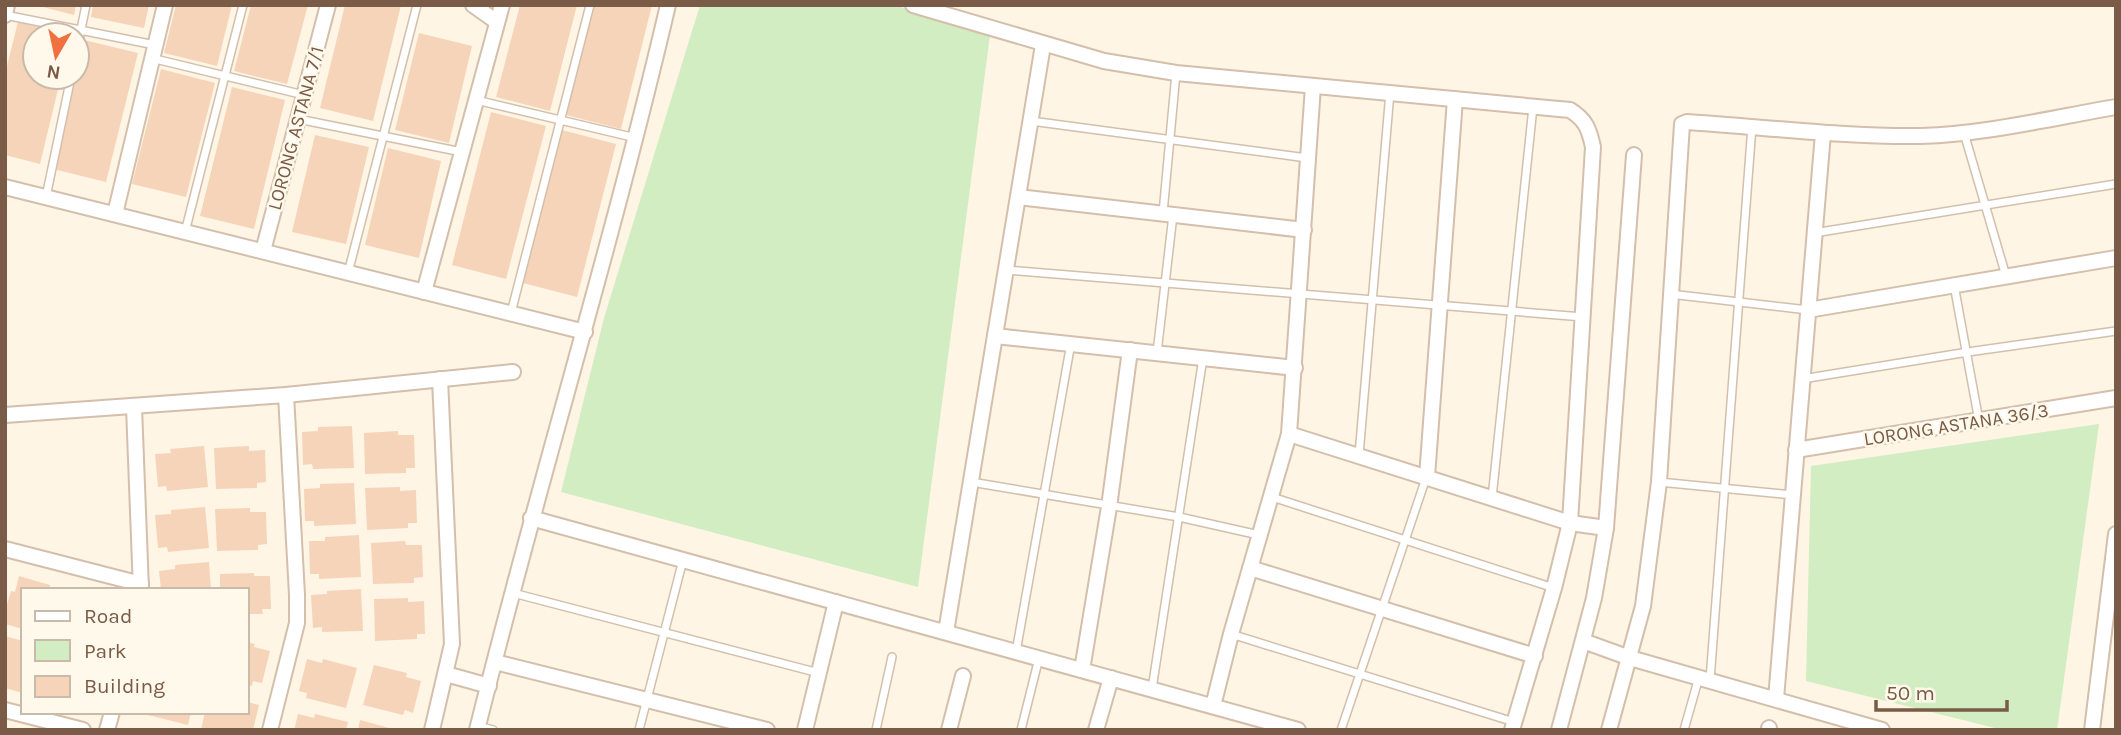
<svg xmlns="http://www.w3.org/2000/svg" width="2121" height="735" viewBox="0 0 2121 735" font-family="Karla,sans-serif">
	<rect width="100%" height="100%" fill="#fef5e4"/>
	<g fill="#d1edc1">
		<path d="M700,5H895L990,35L918,587L561,492L604,318Z"/>
		<path d="M2099,424L2057,730H2003L1806,681L1811,466Z"/>
	</g>
	<g fill="#f6d4ba">
		<path d="M35,5H76L74,15Z"/>
		<path d="M93,5H149L144,28L91,17Z"/>
		<path d="M176,5H232L217,66L164,53Z"/>
		<path d="M251,5H308L287,84L234,71Z"/>
		<path d="M345,5H401L373,121L320,108Z"/>
		<path d="M520,5H577L550,111L496,97Z"/>
		<path d="M594,5H652L621,129L566,115Z"/>
		<path d="M18,22L68,34L35,35V77H61L40,164L5,155V74Z"/>
		<path d="M419,33L472,46L449,143L395,130Z"/>
		<path d="M84,40L138,53L106,182L53,169L75,77H77Z"/>
		<path d="M161,69L215,83L186,197L132,184Z"/>
		<path d="M232,87L285,100L254,229L200,216Z"/>
		<path d="M491,112L546,126L506,279L452,265Z"/>
		<path d="M562,130L616,144L577,297L523,283Z"/>
		<path d="M315,135L369,147L346,244L292,232Z"/>
		<path d="M388,148L441,161L419,258L365,245Z"/>
		<path d="M352,426L354,468L313,469L312,464L303,465L302,432L318,431V427Z"/>
		<path d="M398,431V435H414L415,468H406V473L365,474L364,433Z"/>
		<path d="M204,446L208,487L167,491L166,486L158,487L155,454L171,453L170,449Z"/>
		<path d="M249,446V451L265,450L266,482L257,483V488L216,489L214,448Z"/>
		<path d="M354,483L356,524L314,526V521H305L304,489L320,488V484Z"/>
		<path d="M400,487V491L416,490L417,523H408V528L367,530L365,488Z"/>
		<path d="M205,507L209,548L168,552L167,547L158,548L155,515L171,514V510Z"/>
		<path d="M250,508V512H266L267,544L258,545V550L217,551L215,509Z"/>
		<path d="M359,535L361,577L319,579V574H310L309,541H325V537Z"/>
		<path d="M405,541L406,545H422L423,577L414,578V583L373,584L371,543Z"/>
		<path d="M209,562L211,590H161L159,571L175,569V565Z"/>
		<path d="M254,573V576H270L271,609H262L263,614H247V590H220V574Z"/>
		<path d="M19,576L50,585L49,590H23V629L5,624V611L11,591L15,592Z"/>
		<path d="M361,589L363,631L322,632V627L313,628L311,595L327,594V591Z"/>
		<path d="M408,598V602L424,601L425,634H417V639L375,641L374,599Z"/>
		<path d="M5,636L23,641V693L5,688Z"/>
		<path d="M247,642L255,644L254,647L270,651L262,683L253,681L252,686L247,685Z"/>
		<path d="M307,659L322,663L323,659L357,668L346,708L306,698L307,693L299,691Z"/>
		<path d="M374,665L407,673L406,677L421,681L413,713L405,710L403,715L363,705Z"/>
		<path d="M247,702L259,705L253,730L201,729L205,712H247Z"/>
		<path d="M149,712H191L188,725L148,715Z"/>
		<path d="M298,714L314,718L315,714L348,722L346,730H294Z"/>
		<path d="M360,720L393,729V730H358Z"/>
	</g>
	<g fill="none" stroke-linecap="round" stroke-linejoin="round">
		<defs>
			<g id="lane">
				<path d="M5,15L155,45"/>
				<path d="M77,49L86,5"/>
				<path d="M151,58L304,95"/>
				<path d="M476,100L636,138"/>
				<path d="M298,119L462,152"/>
				<path d="M1031,121L1307,158"/>
				<path d="M1964,133L2006,276"/>
				<path d="M46,197L71,77"/>
				<path d="M1163,213L1176,73"/>
				<path d="M185,232L243,5"/>
				<path d="M1814,233L2116,184"/>
				<path d="M1006,270L1583,317"/>
				<path d="M348,273L417,5"/>
				<path d="M1954,285L1979,421"/>
				<path d="M1670,294L1808,310"/>
				<path d="M511,313L590,5"/>
				<path d="M1157,353L1173,215"/>
				<path d="M1802,379L1968,352L2116,331"/>
				<path d="M1359,455L1390,92"/>
				<path d="M971,482L1179,517L1259,535"/>
				<path d="M1659,482L1793,495"/>
				<path d="M1272,497L1554,588"/>
				<path d="M1492,498L1533,107"/>
				<path d="M513,593L819,673"/>
				<path d="M1231,634L1514,722"/>
				<path d="M1016,652L1071,343"/>
				<path d="M1710,680L1752,126"/>
				<path d="M1152,689L1203,358"/>
				<path d="M478,726L493,730"/>
				<path d="M639,730L683,560"/>
				<path d="M876,730L892,657"/>
				<path d="M1021,730L1039,658"/>
				<path d="M1341,730L1426,478"/>
				<path d="M1684,730L1699,677"/>
			</g>
			<g id="street">
				<path d="M473,5L497,22"/>
				<path d="M913,5L1104,61L1176,73L1570,110C1586,120 1589,129 1593,147L1570,523L1554,588L1512,730"/>
				<path d="M5,15L7,5"/>
				<path d="M5,187L585,332"/>
				<path d="M1018,197L1304,230"/>
				<path d="M115,214L165,5"/>
				<path d="M263,251L328,5"/>
				<path d="M424,292L502,5"/>
				<path d="M1808,310L2116,258"/>
				<path d="M995,336L1295,368"/>
				<path d="M134,407L141,590"/>
				<path d="M5,415L286,395L513,372"/>
				<path d="M1289,434L1570,523L1606,528"/>
				<path d="M1796,450L2116,398"/>
				<path d="M1427,477L1455,99"/>
				<path d="M531,518L1298,730"/>
				<path d="M5,549L141,584"/>
				<path d="M1250,568L1535,656"/>
				<path d="M946,632L1043,45"/>
				<path d="M1583,641L1630,658L1882,730"/>
				<path d="M495,662L767,730"/>
				<path d="M1082,670L1109,507L1130,350"/>
				<path d="M446,674L489,686"/>
				<path d="M1776,699L1823,133"/>
				<path d="M1213,706L1231,634L1289,434L1313,86"/>
				<path d="M5,710L83,730"/>
				<path d="M107,730L112,712"/>
				<path d="M270,730L297,623V595L286,395"/>
				<path d="M432,730L452,644L440,379"/>
				<path d="M477,730C537,487 611,249 668,5"/>
				<path d="M805,730L836,602"/>
				<path d="M949,730L963,676"/>
				<path d="M1096,730L1111,678"/>
				<path d="M1559,730L1594,598L1606,528L1634,155"/>
				<path d="M1609,730L1643,606L1659,482L1682,124L1687,122C1765,127 1843,137 1921,136C1986,134 2052,118 2116,107"/>
				<path d="M1769,730V728"/>
				<path d="M2092,730L2116,534"/>
			</g>
		</defs>
		<use href="#lane" stroke="#d3bfac" stroke-width="10"/>
		<use href="#street" stroke="#d3bfac" stroke-width="18"/>
		<use href="#lane" stroke="#fff" stroke-width="7"/>
		<use href="#street" stroke="#fff" stroke-width="14"/>
	</g>
	<g text-anchor="middle" stroke-width="5" stroke-linejoin="round" paint-order="stroke">
		<g font-size="19" fill="#795b47" stroke="#fff9ec">
			<text transform="translate(295 128) rotate(-75)" y="7">LORONG ASTANA 7/1</text>
			<text transform="translate(1956 424) rotate(-9)" y="7">LORONG ASTANA 36/3</text>
		</g>
	</g>
	<rect width="2121" height="735" fill="none" stroke="#795b47" stroke-width="14"/>
	<rect x="21" y="588" width="228" height="126" fill="#fff9ec" stroke="#c9baaa" stroke-width="2"/>
	<rect x="35" y="611" width="35" height="10" fill="#ffffff" stroke="#c9baaa" stroke-width="2"/>
	<text x="84" y="623" font-size="21" fill="#795b47">Road</text>
	<rect x="35" y="640" width="35" height="21" fill="#d1edc1" stroke="#c9baaa" stroke-width="2"/>
	<text x="84" y="658" font-size="21" fill="#795b47">Park</text>
	<rect x="35" y="676" width="35" height="21" fill="#f6d4ba" stroke="#c9baaa" stroke-width="2"/>
	<text x="84" y="693" font-size="21" fill="#795b47">Building</text>
	<g transform="translate(56 56) rotate(189)"><circle r="33" fill="#fff9ec" stroke="#c9baaa" stroke-width="2"/>
	<path d="M0-5L12 26L0 18L-12 26Z" fill="#f17040"/>
	<text y="-10" font-size="19" font-weight="bold" text-anchor="middle" fill="#795b47">N</text>
	</g>
	<path d="M1876 700v10h131v-10" fill="none" stroke="#795b47" stroke-width="3.5"/>
	<text x="1886" y="700" font-size="21" fill="#795b47" stroke="#fff9ec" stroke-width="5" paint-order="stroke">50 m</text>
</svg>
